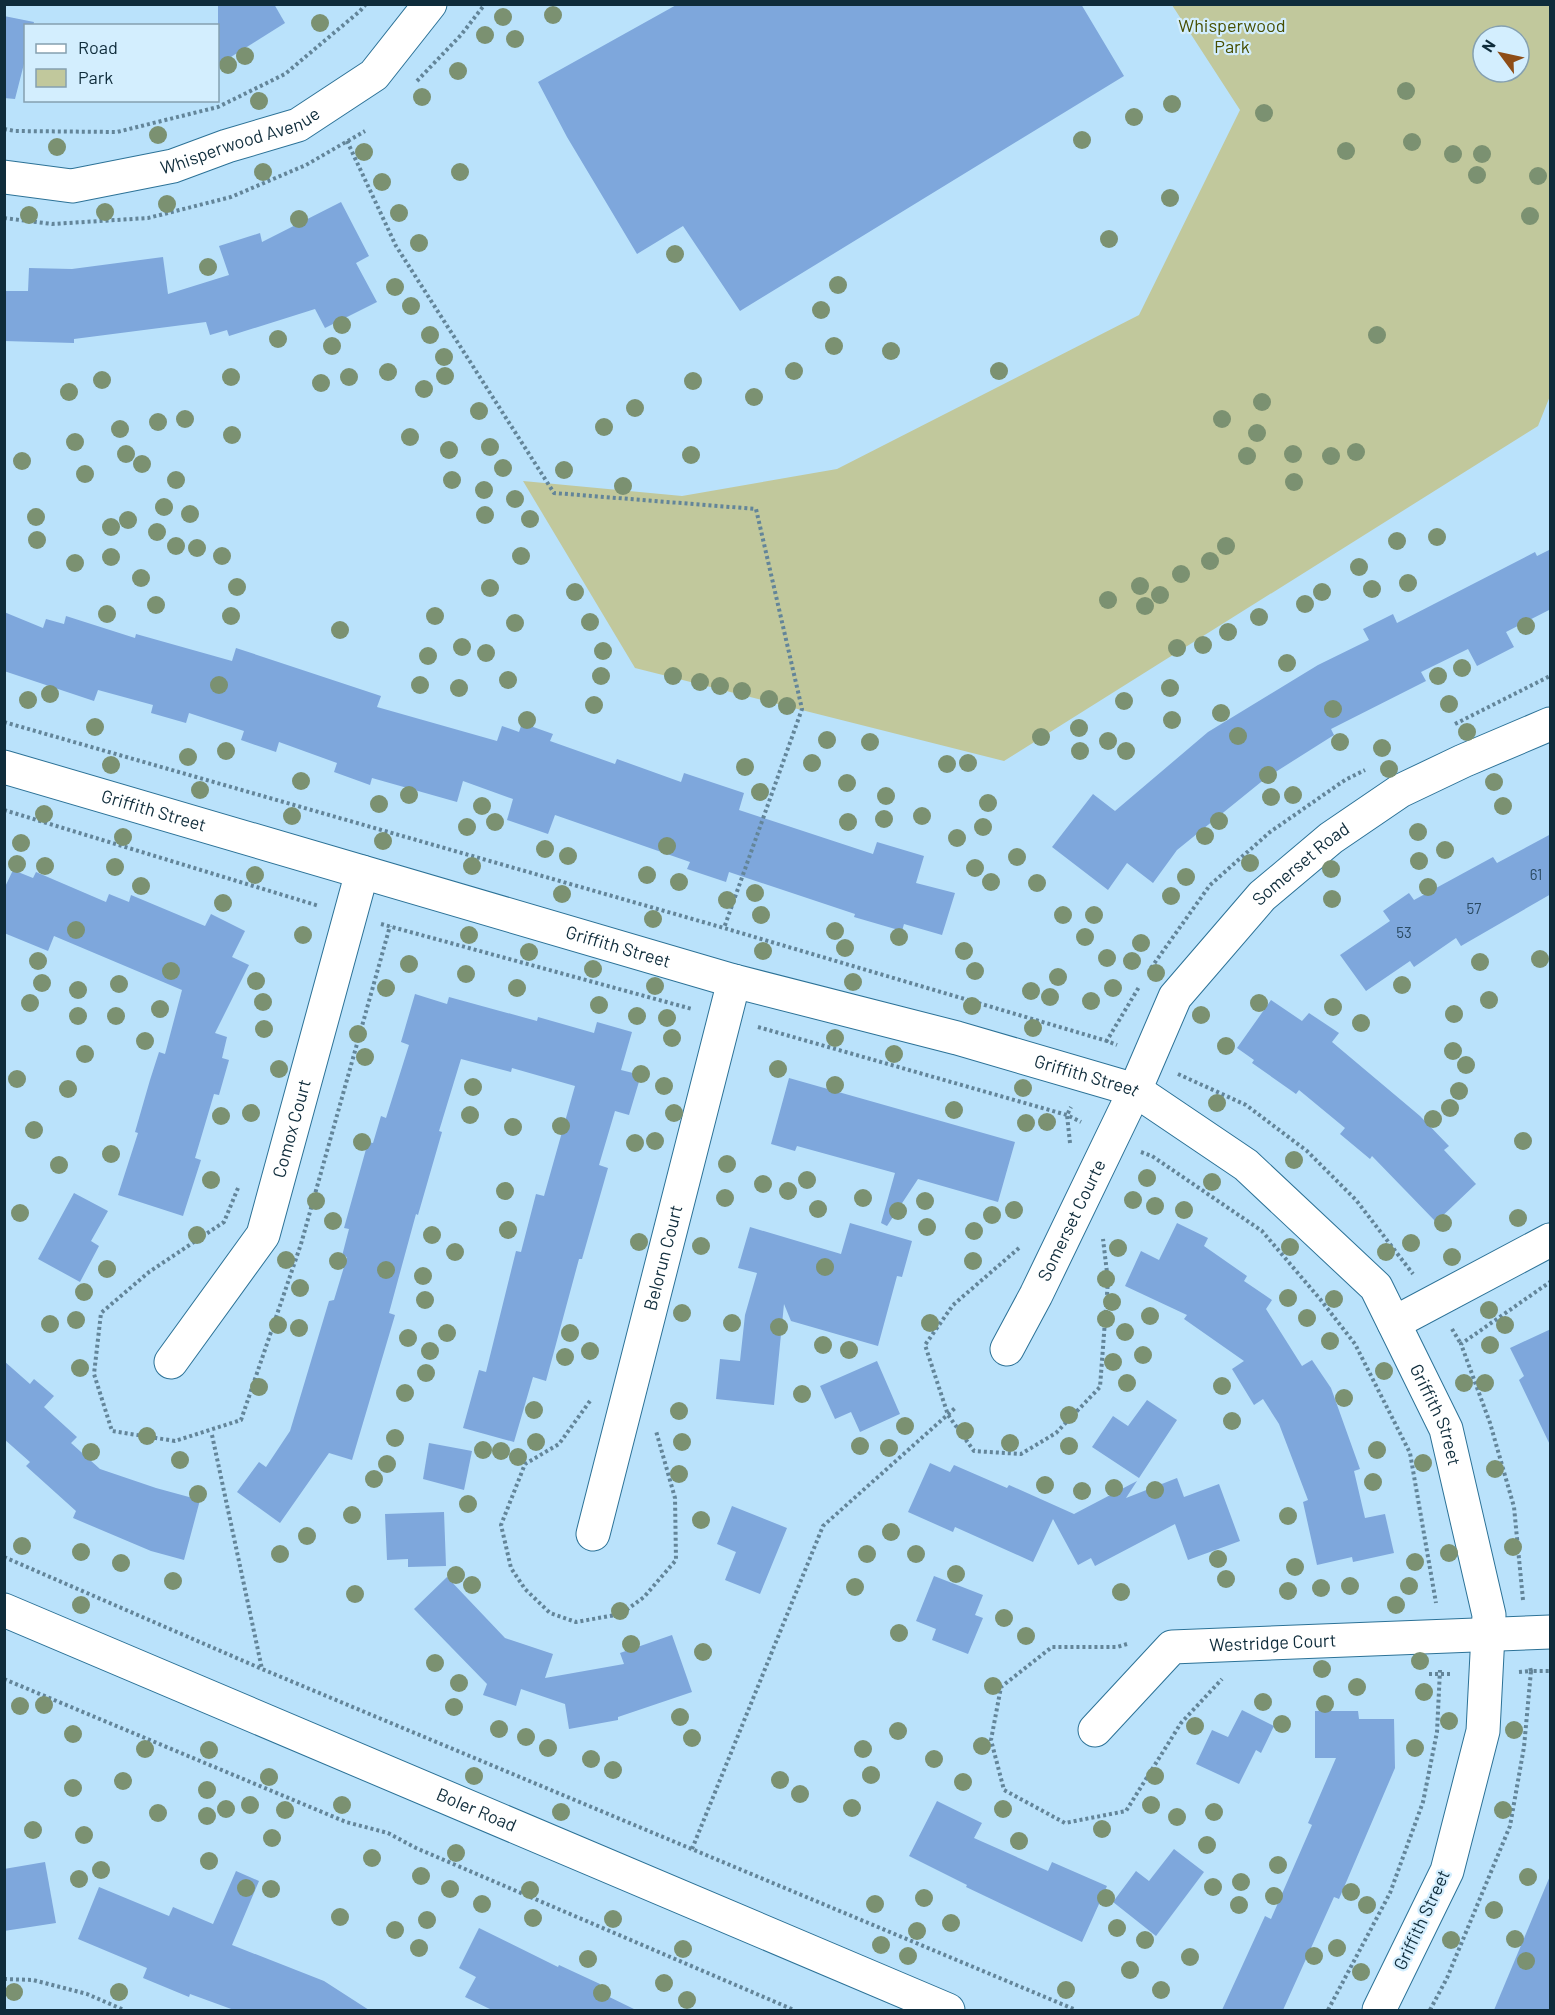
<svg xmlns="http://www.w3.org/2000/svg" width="1555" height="2015" viewBox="0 0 1555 2015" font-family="Barlow,sans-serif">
	<rect width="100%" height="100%" fill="#bae2fb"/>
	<path fill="#c1c89c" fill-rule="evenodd" d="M1172,5H1550V396L1538,426L1004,761L635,668L523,481L682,496L837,469L1139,315L1240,110ZM1483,36H1519V72H1483Z"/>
	<g fill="#7ea7dc">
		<path d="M218,4H274L285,23L218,65Z"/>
		<path d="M678,4H1081L1124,76L740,311L683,226L637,254L567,137L538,82Z"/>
		<path d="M4,16L34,22L33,26H26V56L15,99L4,98Z"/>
		<path d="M341,202L369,256L356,263L377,302L325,328L315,309L229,336L227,330L210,335L206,322L74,339V343L4,341V291H28L29,268L72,269L163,257L168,294L229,275L219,246L260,233L262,242Z"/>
		<path d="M1551,549V609L1506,632L1514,647L1477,666L1468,649L1421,672L1426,681L1331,729L1334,735L1266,778L1177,850L1153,883L1127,863L1108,890L1052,847L1093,794L1115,811L1208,732L1318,665L1369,640L1363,629L1393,614L1397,623L1535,552L1537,556Z"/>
		<path d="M4,612L43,628L46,619L64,624L66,616L135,638L136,634L232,661L236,648L381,696L377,707L497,741L502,726L519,732L522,723L553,734L550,741L615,764L617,759L681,782L684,773L744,793L739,810L873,854L877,842L924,856L916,883L955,893L942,935L904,924L902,931L854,917L855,914L729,872L726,882L687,869L690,862L555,815L548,834L507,820L513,799L463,781L457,802L372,778L370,785L334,772L337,763L279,742L276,752L241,740L244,731L189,713L186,723L151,713L153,705L98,690L94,701L4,671Z"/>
		<path d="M1551,834V894L1461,946L1456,938L1414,967L1410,961L1366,991L1340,955L1390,921L1383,911L1409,893L1414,900L1493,857L1497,863Z"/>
		<path d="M13,870L33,878L36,872L106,902L109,894L129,902L131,895L205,926L211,914L245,931L232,957L249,965L215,1033L227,1037L222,1058L229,1060L219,1095L214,1094L195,1158L201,1160L183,1216L118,1195L138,1133L135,1132L150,1080L159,1052L165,1054L182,990L54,936L48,951L4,933V889Z"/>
		<path d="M415,994L447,1004L449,997L537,1021L538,1017L594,1033L597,1022L632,1032L621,1070L641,1075L629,1115L615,1111L599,1165L608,1168L582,1259H579L546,1381L533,1377L514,1442L463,1428L479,1370L486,1372L516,1251L521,1252L536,1194L544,1196L575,1086L512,1068L511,1072L461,1059L439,1131L442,1132L418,1215L416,1214L389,1313L395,1315L352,1460L329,1453L280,1523L237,1492L259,1462L266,1467L290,1431L329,1301L334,1300L347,1257L342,1256L349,1229L344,1228L368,1142L373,1143L381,1116L386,1118L409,1045L401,1042Z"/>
		<path d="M1271,1000L1302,1021L1309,1013L1339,1033L1332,1042L1420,1116L1449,1146L1444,1150L1476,1184L1436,1222L1372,1156L1370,1159L1340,1134L1345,1128L1299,1090L1296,1094L1252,1063L1254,1060L1237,1048Z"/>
		<path d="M789,1078L1015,1142L998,1202L918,1179L887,1226L881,1223L895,1173L797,1146L795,1151L771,1144Z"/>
		<path d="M74,1193L108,1211L91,1241L99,1246L80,1282L38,1259Z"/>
		<path d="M850,1223L912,1241L902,1277L897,1276L878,1346L791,1321L784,1304L774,1405L716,1399L720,1359L740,1361L745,1315L757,1273L738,1268L750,1227L841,1254Z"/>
		<path d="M1177,1223L1208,1238L1204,1246L1247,1276L1244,1281L1272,1300L1266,1309L1302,1366L1312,1360L1331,1388L1360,1469L1354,1471L1365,1518L1385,1514L1394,1553L1353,1562L1352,1557L1317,1565L1303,1502L1308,1500L1279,1424L1263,1399L1254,1405L1232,1369L1244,1361L1184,1319L1187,1315L1125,1286L1141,1251L1159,1260Z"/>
		<path d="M1551,1329V1447L1519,1380L1524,1376L1510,1348Z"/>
		<path d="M4,1361L30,1384L34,1379L54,1396L44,1407L77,1437L71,1443L100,1469L156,1488L200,1500L184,1560L151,1551L73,1518L76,1511L26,1466L30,1462L4,1439Z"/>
		<path d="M877,1361L900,1414L860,1432L851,1412L835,1419L820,1386Z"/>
		<path d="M1147,1400L1177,1420L1139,1478L1092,1447L1113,1416L1128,1426Z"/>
		<path d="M429,1443L472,1451L464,1490L423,1479Z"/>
		<path d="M930,1463L950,1472L954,1465L1007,1488L1009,1485L1074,1514L1137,1481L1126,1498L1177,1478L1184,1497L1219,1484L1240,1541L1188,1560L1175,1524L1095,1566L1091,1558L1078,1565L1053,1519L1033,1562L955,1527L953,1532L908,1512Z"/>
		<path d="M732,1506L787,1528L760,1594L725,1580L736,1552L717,1544Z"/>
		<path d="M444,1512L446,1566L408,1567V1559L387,1560L385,1514Z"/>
		<path d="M934,1576L983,1595L975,1615L983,1618L968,1654L932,1640L936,1629L916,1621Z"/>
		<path d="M447,1577L505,1638L553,1654L545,1678L624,1664L620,1653L672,1635L692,1692L618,1717V1720L569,1729L565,1704L521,1689L516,1706L483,1695L487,1684L414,1609Z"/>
		<path d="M1242,1710L1274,1726L1261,1753L1256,1750L1239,1784L1196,1764L1212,1730L1228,1737Z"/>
		<path d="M1315,1711H1358L1359,1719H1394L1395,1768L1339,1899L1334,1897L1283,2010H1222L1265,1916L1271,1919L1312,1825L1308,1823L1336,1758H1315Z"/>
		<path d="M937,1801L982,1823L974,1838L1048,1871L1052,1862L1107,1886L1082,1942L966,1887L967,1885L909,1856Z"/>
		<path d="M1174,1849L1204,1872L1156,1936L1113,1902L1136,1871L1149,1881Z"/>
		<path d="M45,1862L56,1923L4,1931V1869Z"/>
		<path d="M236,1871L259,1881L232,1945L324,1981L369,2010H234L190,1994L189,1997L143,1978L147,1968L78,1939L99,1887L169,1916L173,1907L213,1924Z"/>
		<path d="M1550,1876L1551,2010H1494Z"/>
		<path d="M479,1928L558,1967L559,1965L600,1984L597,1991L636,2010H492L465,1997L476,1977L459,1968Z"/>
	</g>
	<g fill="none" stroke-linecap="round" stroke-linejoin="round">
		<defs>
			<g id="minor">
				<path id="s1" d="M4,177L72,186L173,166L227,146L298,125L374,75L430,4"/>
				<path d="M1394,1323L1550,1240"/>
				<path id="s2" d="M1007,1349L1036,1295L1135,1090L1175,997L1262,896L1331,838L1400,791L1463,761L1550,724"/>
				<path id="s3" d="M171,1362L263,1235L362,872"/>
				<path id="s4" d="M593,1534L734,981"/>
				<path id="s5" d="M1095,1730L1172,1647L1550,1632"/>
			</g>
			<g id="tertiary">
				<path id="s6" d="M4,767L734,981L957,1038L1135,1090L1246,1165L1376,1287L1446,1429L1489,1615L1483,1731L1447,1871L1379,2010"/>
				<path id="s7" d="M4,1610L948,2010"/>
			</g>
		</defs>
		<use href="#minor" stroke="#2c7297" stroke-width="35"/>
		<use href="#tertiary" stroke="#2c7297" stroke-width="35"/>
		<g stroke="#638599" stroke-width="4" stroke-dasharray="3 3" stroke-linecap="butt">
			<path d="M417,81L461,35L485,4"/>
			<path d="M4,129L15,131L117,132L218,107L285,74L360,11L366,4"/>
			<path d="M347,141L396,246L554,493L756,509L802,709L724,928"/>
			<path d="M4,218L52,224L148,218L231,197L306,165L365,131"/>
			<path d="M4,722L724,928L1107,1041L1117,1045"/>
			<path d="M1455,724L1550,676"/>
			<path d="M4,810L319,906"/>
			<path d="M381,924L692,1009"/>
			<path d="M1151,968L1210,885L1270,832L1345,780L1365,770"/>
			<path d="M758,1027L1067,1115L1081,1122"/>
			<path d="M1106,1042L1139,987"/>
			<path d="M1178,1074L1246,1105L1307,1151L1356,1200L1413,1274"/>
			<path d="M1070,1143L1067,1115L1071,1107"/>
			<path d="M1141,1152L1152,1156L1262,1231L1320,1299L1355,1344L1410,1453L1436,1603"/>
			<path d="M238,1188L224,1222L149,1272L101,1313L94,1374L112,1431L175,1441L241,1420L301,1244L390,926"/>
			<path d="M1019,1248L953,1305L925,1345L948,1415L974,1451L1021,1454L1056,1433L1100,1387L1108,1281L1103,1239"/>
			<path d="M1452,1329L1461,1344"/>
			<path d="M590,1401L559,1444L525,1464L501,1525L511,1568L525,1589L550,1613L576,1622L621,1614L644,1597L676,1560L675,1498L656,1431"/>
			<path d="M212,1435L262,1669"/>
			<path d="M4,1557L262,1669L1076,2010"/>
			<path d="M1523,1600L1514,1507L1490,1423L1461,1344L1550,1282"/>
			<path d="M1127,1644L1117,1647H1052L1001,1687L991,1740L1004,1790L1065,1823L1126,1811L1181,1723L1222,1679"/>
			<path d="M1519,1672L1531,1671L1530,1667"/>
			<path d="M1429,1674H1451"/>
			<path d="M4,1679L346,1822L388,1833L416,1848L794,2010"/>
			<path d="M692,1849L823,1526L955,1408"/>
			<path d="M4,1979L33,1980L87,1994L124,2010"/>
			<path d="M1328,2010L1390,1893L1423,1802L1437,1732L1440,1670"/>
			<path d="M1430,2010L1447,1978L1510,1826L1524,1747L1531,1671H1550"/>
		</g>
		<use href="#minor" stroke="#fff" stroke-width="33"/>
		<use href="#tertiary" stroke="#fff" stroke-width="33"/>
	</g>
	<g fill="#7b9171">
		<circle cx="553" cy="15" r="9"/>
		<circle cx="503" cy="17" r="9"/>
		<circle cx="320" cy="23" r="9"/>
		<circle cx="485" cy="35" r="9"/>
		<circle cx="515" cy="39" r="9"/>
		<circle cx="245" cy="56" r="9"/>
		<circle cx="228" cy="65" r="9"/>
		<circle cx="458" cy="71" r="9"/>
		<circle cx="1406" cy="91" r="9"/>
		<circle cx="422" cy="97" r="9"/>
		<circle cx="259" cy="101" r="9"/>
		<circle cx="1172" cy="104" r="9"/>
		<circle cx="1264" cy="113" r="9"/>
		<circle cx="1134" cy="117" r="9"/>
		<circle cx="158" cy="135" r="9"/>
		<circle cx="1082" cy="140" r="9"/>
		<circle cx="1412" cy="142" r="9"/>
		<circle cx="57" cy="147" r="9"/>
		<circle cx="1346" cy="151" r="9"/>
		<circle cx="364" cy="152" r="9"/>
		<circle cx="1453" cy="154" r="9"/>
		<circle cx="1482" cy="154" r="9"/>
		<circle cx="263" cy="172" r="9"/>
		<circle cx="460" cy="172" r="9"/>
		<circle cx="1477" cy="175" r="9"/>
		<circle cx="1538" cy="176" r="9"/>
		<circle cx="382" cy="182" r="9"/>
		<circle cx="1170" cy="198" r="9"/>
		<circle cx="167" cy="204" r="9"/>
		<circle cx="105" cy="212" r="9"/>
		<circle cx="399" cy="213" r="9"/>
		<circle cx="29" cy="215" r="9"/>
		<circle cx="1530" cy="216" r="9"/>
		<circle cx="299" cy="219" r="9"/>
		<circle cx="1109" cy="239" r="9"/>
		<circle cx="419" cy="243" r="9"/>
		<circle cx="675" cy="254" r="9"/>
		<circle cx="208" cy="267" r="9"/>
		<circle cx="838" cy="285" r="9"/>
		<circle cx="395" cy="287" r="9"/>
		<circle cx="411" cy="306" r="9"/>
		<circle cx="821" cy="310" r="9"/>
		<circle cx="342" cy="325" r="9"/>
		<circle cx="430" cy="335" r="9"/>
		<circle cx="1377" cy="335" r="9"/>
		<circle cx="278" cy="339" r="9"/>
		<circle cx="332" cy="346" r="9"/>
		<circle cx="834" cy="346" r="9"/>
		<circle cx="891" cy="351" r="9"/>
		<circle cx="444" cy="357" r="9"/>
		<circle cx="794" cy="371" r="9"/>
		<circle cx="999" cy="371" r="9"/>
		<circle cx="388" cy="372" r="9"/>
		<circle cx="445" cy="376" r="9"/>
		<circle cx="231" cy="377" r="9"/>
		<circle cx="349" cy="377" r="9"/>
		<circle cx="102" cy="380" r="9"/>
		<circle cx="693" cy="381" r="9"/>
		<circle cx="321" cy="383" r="9"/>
		<circle cx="424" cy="389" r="9"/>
		<circle cx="69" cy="392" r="9"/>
		<circle cx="754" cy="397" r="9"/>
		<circle cx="1262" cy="402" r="9"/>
		<circle cx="635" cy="408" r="9"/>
		<circle cx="479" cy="411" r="9"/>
		<circle cx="185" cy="419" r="9"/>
		<circle cx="1222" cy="419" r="9"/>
		<circle cx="158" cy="422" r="9"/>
		<circle cx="604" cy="427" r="9"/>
		<circle cx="120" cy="429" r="9"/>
		<circle cx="1257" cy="433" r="9"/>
		<circle cx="232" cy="435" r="9"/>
		<circle cx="410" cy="437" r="9"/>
		<circle cx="75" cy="442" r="9"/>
		<circle cx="490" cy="447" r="9"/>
		<circle cx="449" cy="450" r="9"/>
		<circle cx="1356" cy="452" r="9"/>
		<circle cx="126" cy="454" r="9"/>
		<circle cx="1293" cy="454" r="9"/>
		<circle cx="691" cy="455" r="9"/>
		<circle cx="1247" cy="456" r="9"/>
		<circle cx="1331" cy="456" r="9"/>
		<circle cx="22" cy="461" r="9"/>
		<circle cx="142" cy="464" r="9"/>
		<circle cx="503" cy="468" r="9"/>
		<circle cx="564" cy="470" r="9"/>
		<circle cx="85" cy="474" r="9"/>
		<circle cx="176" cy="480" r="9"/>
		<circle cx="452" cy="480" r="9"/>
		<circle cx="1294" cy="482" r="9"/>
		<circle cx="623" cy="486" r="9"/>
		<circle cx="484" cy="490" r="9"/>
		<circle cx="515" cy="499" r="9"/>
		<circle cx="164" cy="507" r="9"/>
		<circle cx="190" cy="514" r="9"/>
		<circle cx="485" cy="515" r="9"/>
		<circle cx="36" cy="517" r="9"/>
		<circle cx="530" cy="519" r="9"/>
		<circle cx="128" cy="520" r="9"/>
		<circle cx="111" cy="527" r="9"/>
		<circle cx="157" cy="532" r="9"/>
		<circle cx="1437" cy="537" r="9"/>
		<circle cx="37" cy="540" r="9"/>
		<circle cx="1397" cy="541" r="9"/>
		<circle cx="176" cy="546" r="9"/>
		<circle cx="1226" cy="546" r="9"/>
		<circle cx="197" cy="548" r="9"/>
		<circle cx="222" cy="556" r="9"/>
		<circle cx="521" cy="556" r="9"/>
		<circle cx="111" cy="557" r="9"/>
		<circle cx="1210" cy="561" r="9"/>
		<circle cx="75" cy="563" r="9"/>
		<circle cx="1359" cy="567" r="9"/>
		<circle cx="1181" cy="574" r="9"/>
		<circle cx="141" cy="578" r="9"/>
		<circle cx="1408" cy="583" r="9"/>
		<circle cx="1140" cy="586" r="9"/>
		<circle cx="237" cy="587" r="9"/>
		<circle cx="490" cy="588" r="9"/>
		<circle cx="1372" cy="589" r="9"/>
		<circle cx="575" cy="592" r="9"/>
		<circle cx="1322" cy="592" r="9"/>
		<circle cx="1160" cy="595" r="9"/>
		<circle cx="1108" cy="600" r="9"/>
		<circle cx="1305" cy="604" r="9"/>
		<circle cx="156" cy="605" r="9"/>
		<circle cx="1145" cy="606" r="9"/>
		<circle cx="107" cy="614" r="9"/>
		<circle cx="231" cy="616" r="9"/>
		<circle cx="435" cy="616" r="9"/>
		<circle cx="1259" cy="617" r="9"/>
		<circle cx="590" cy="622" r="9"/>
		<circle cx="515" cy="623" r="9"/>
		<circle cx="1526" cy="626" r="9"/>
		<circle cx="340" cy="630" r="9"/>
		<circle cx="1228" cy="632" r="9"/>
		<circle cx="1203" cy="645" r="9"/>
		<circle cx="462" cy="647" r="9"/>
		<circle cx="1177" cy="648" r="9"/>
		<circle cx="603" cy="651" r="9"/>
		<circle cx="486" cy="653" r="9"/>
		<circle cx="428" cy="656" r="9"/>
		<circle cx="1287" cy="663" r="9"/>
		<circle cx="1462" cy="668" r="9"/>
		<circle cx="601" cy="676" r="9"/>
		<circle cx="673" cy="676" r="9"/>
		<circle cx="1438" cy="676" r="9"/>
		<circle cx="508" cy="680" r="9"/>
		<circle cx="700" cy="682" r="9"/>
		<circle cx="219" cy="685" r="9"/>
		<circle cx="420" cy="685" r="9"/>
		<circle cx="720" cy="686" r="9"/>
		<circle cx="459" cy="688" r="9"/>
		<circle cx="1170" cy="688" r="9"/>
		<circle cx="742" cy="691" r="9"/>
		<circle cx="50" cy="694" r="9"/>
		<circle cx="769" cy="699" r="9"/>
		<circle cx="28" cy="700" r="9"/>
		<circle cx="1124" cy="701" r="9"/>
		<circle cx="1449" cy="704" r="9"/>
		<circle cx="594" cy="705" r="9"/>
		<circle cx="787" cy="706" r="9"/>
		<circle cx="1333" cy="709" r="9"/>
		<circle cx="1221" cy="713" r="9"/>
		<circle cx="527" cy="720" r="9"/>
		<circle cx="1172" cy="720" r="9"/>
		<circle cx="95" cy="727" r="9"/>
		<circle cx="1079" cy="728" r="9"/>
		<circle cx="1467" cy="732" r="9"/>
		<circle cx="1238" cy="736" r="9"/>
		<circle cx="1041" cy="737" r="9"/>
		<circle cx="827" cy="740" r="9"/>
		<circle cx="1108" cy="741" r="9"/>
		<circle cx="870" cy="742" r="9"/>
		<circle cx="1340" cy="742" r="9"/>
		<circle cx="1382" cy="748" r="9"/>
		<circle cx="226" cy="751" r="9"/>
		<circle cx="1080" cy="751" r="9"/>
		<circle cx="1126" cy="751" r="9"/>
		<circle cx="188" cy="757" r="9"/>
		<circle cx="812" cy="763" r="9"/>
		<circle cx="968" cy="763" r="9"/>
		<circle cx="947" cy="764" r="9"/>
		<circle cx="111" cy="765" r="9"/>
		<circle cx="745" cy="767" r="9"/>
		<circle cx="1389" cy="769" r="9"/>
		<circle cx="1268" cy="775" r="9"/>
		<circle cx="301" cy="781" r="9"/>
		<circle cx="1494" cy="782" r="9"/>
		<circle cx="847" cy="783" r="9"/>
		<circle cx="200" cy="790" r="9"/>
		<circle cx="760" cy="792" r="9"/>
		<circle cx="409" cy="795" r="9"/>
		<circle cx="1293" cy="795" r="9"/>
		<circle cx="886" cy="796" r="9"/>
		<circle cx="1271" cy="797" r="9"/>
		<circle cx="988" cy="803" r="9"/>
		<circle cx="379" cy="804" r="9"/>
		<circle cx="482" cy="806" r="9"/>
		<circle cx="1503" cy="806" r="9"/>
		<circle cx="44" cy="814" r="9"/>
		<circle cx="292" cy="816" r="9"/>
		<circle cx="922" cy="816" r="9"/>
		<circle cx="884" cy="819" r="9"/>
		<circle cx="1219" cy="821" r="9"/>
		<circle cx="495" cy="822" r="9"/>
		<circle cx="848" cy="822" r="9"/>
		<circle cx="467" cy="827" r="9"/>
		<circle cx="983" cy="827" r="9"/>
		<circle cx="1418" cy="832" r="9"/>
		<circle cx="1205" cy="836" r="9"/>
		<circle cx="123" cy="837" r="9"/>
		<circle cx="957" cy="838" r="9"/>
		<circle cx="383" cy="841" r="9"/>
		<circle cx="21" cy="843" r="9"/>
		<circle cx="667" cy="846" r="9"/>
		<circle cx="545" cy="849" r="9"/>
		<circle cx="1445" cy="850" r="9"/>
		<circle cx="568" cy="856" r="9"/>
		<circle cx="1017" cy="857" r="9"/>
		<circle cx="1419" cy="861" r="9"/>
		<circle cx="1250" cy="863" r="9"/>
		<circle cx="17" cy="864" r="9"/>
		<circle cx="45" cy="866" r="9"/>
		<circle cx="472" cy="866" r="9"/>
		<circle cx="115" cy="867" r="9"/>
		<circle cx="975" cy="868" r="9"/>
		<circle cx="1331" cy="869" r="9"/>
		<circle cx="255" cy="875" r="9"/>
		<circle cx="647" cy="875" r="9"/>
		<circle cx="1186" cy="877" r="9"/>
		<circle cx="679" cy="882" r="9"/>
		<circle cx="991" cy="882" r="9"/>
		<circle cx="1037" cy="883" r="9"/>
		<circle cx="141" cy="886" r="9"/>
		<circle cx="1428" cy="887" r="9"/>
		<circle cx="755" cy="893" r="9"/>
		<circle cx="562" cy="894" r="9"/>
		<circle cx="1171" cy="896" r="9"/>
		<circle cx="1332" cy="899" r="9"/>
		<circle cx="727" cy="900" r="9"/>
		<circle cx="223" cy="903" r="9"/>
		<circle cx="761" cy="915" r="9"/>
		<circle cx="1063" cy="915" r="9"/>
		<circle cx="1094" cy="915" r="9"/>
		<circle cx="653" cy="919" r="9"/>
		<circle cx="76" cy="930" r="9"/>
		<circle cx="835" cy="931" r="9"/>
		<circle cx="303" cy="935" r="9"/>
		<circle cx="469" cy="935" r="9"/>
		<circle cx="899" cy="937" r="9"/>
		<circle cx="1085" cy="937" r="9"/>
		<circle cx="1141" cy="943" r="9"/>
		<circle cx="845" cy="948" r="9"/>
		<circle cx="763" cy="951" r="9"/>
		<circle cx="964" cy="951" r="9"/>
		<circle cx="529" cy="952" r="9"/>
		<circle cx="1107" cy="958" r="9"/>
		<circle cx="1540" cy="959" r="9"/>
		<circle cx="38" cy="961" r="9"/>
		<circle cx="1132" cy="961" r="9"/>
		<circle cx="1480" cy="962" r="9"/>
		<circle cx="409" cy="964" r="9"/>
		<circle cx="593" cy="969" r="9"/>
		<circle cx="171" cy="971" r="9"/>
		<circle cx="975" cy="971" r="9"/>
		<circle cx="1156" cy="973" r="9"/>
		<circle cx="466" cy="974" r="9"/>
		<circle cx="1058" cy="977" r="9"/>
		<circle cx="256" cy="981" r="9"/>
		<circle cx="853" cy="982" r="9"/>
		<circle cx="42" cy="983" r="9"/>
		<circle cx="119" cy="984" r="9"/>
		<circle cx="1402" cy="985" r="9"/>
		<circle cx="655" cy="986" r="9"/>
		<circle cx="386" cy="988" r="9"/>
		<circle cx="517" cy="988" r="9"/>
		<circle cx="1113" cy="988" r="9"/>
		<circle cx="78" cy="990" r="9"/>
		<circle cx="1031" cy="991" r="9"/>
		<circle cx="1050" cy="997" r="9"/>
		<circle cx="1489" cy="1000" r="9"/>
		<circle cx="1091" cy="1001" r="9"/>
		<circle cx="263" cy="1002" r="9"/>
		<circle cx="30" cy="1003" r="9"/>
		<circle cx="1259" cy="1003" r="9"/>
		<circle cx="599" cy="1005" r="9"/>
		<circle cx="972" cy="1006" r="9"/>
		<circle cx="1333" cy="1007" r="9"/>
		<circle cx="160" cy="1009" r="9"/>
		<circle cx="1454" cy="1014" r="9"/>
		<circle cx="1201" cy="1015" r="9"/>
		<circle cx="78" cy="1016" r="9"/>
		<circle cx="116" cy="1016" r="9"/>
		<circle cx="637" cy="1016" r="9"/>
		<circle cx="667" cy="1018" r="9"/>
		<circle cx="1361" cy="1023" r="9"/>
		<circle cx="1033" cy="1028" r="9"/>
		<circle cx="264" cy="1029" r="9"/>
		<circle cx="358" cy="1034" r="9"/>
		<circle cx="672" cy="1038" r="9"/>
		<circle cx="835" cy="1038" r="9"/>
		<circle cx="145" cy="1041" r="9"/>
		<circle cx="1226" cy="1046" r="9"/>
		<circle cx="1453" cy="1051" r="9"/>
		<circle cx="85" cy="1054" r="9"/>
		<circle cx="894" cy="1054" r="9"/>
		<circle cx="365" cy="1057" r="9"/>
		<circle cx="1466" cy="1065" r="9"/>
		<circle cx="279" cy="1069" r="9"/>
		<circle cx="778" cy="1069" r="9"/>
		<circle cx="641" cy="1074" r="9"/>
		<circle cx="17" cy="1079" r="9"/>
		<circle cx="835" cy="1085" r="9"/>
		<circle cx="664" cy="1086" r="9"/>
		<circle cx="473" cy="1087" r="9"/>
		<circle cx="1023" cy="1088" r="9"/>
		<circle cx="68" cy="1089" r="9"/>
		<circle cx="1459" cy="1091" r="9"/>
		<circle cx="1217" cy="1103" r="9"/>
		<circle cx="1450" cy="1108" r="9"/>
		<circle cx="954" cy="1110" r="9"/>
		<circle cx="251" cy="1113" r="9"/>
		<circle cx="674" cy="1113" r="9"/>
		<circle cx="470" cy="1115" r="9"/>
		<circle cx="221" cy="1116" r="9"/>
		<circle cx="1433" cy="1119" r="9"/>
		<circle cx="1047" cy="1122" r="9"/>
		<circle cx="1026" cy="1123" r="9"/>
		<circle cx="561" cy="1126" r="9"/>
		<circle cx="513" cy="1127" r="9"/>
		<circle cx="34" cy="1130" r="9"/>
		<circle cx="655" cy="1141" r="9"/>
		<circle cx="1523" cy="1141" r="9"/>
		<circle cx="362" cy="1142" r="9"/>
		<circle cx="635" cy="1143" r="9"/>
		<circle cx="111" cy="1154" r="9"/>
		<circle cx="1294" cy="1160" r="9"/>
		<circle cx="727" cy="1164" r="9"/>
		<circle cx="59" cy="1165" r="9"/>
		<circle cx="1147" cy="1178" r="9"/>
		<circle cx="211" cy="1180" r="9"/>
		<circle cx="807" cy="1180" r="9"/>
		<circle cx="1212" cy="1182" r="9"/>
		<circle cx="763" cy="1184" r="9"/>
		<circle cx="505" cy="1191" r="9"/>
		<circle cx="788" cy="1191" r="9"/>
		<circle cx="725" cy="1198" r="9"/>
		<circle cx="863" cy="1198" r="9"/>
		<circle cx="1133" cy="1200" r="9"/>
		<circle cx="316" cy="1201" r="9"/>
		<circle cx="925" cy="1201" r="9"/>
		<circle cx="1155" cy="1206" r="9"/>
		<circle cx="818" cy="1209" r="9"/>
		<circle cx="1014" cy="1210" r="9"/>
		<circle cx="1184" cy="1210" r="9"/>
		<circle cx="898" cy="1211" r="9"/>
		<circle cx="20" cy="1213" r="9"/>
		<circle cx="992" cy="1215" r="9"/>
		<circle cx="1518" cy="1218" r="9"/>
		<circle cx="333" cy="1221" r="9"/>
		<circle cx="1443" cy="1223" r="9"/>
		<circle cx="927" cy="1227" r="9"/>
		<circle cx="508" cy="1230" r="9"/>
		<circle cx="974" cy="1231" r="9"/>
		<circle cx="197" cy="1235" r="9"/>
		<circle cx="432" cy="1235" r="9"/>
		<circle cx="639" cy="1242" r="9"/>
		<circle cx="1411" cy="1243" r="9"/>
		<circle cx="701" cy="1246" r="9"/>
		<circle cx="1290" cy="1247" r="9"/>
		<circle cx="1118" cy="1248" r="9"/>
		<circle cx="455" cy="1252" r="9"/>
		<circle cx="1386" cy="1252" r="9"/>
		<circle cx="1452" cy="1257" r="9"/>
		<circle cx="286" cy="1260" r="9"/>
		<circle cx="338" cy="1261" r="9"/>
		<circle cx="973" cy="1261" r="9"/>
		<circle cx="825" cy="1267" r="9"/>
		<circle cx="107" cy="1269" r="9"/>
		<circle cx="386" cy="1270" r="9"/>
		<circle cx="423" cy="1276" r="9"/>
		<circle cx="1106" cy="1279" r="9"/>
		<circle cx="300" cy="1288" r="9"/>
		<circle cx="84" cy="1292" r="9"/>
		<circle cx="1288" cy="1298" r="9"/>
		<circle cx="1334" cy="1299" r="9"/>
		<circle cx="425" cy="1300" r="9"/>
		<circle cx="1112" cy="1302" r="9"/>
		<circle cx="1489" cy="1310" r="9"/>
		<circle cx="682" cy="1313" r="9"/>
		<circle cx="1150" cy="1316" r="9"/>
		<circle cx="1307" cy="1318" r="9"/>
		<circle cx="1106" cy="1319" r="9"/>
		<circle cx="76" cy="1320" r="9"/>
		<circle cx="732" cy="1323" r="9"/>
		<circle cx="930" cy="1323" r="9"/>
		<circle cx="50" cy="1324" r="9"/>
		<circle cx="278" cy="1325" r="9"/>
		<circle cx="1505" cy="1325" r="9"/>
		<circle cx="779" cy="1327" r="9"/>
		<circle cx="299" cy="1328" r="9"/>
		<circle cx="1125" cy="1332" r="9"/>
		<circle cx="447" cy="1333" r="9"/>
		<circle cx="570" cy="1333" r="9"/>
		<circle cx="408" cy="1338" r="9"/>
		<circle cx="1330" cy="1341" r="9"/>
		<circle cx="823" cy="1345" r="9"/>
		<circle cx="1490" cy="1345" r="9"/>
		<circle cx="849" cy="1350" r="9"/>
		<circle cx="430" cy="1351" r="9"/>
		<circle cx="590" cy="1351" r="9"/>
		<circle cx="1143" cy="1355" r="9"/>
		<circle cx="565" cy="1357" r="9"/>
		<circle cx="1113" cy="1362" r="9"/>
		<circle cx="80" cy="1368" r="9"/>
		<circle cx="1384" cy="1371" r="9"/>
		<circle cx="426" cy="1373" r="9"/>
		<circle cx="1127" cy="1383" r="9"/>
		<circle cx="1464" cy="1383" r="9"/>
		<circle cx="1485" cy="1383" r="9"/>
		<circle cx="1222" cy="1386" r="9"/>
		<circle cx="259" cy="1387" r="9"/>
		<circle cx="405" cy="1393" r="9"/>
		<circle cx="802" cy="1394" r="9"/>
		<circle cx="1344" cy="1398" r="9"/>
		<circle cx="534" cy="1410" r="9"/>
		<circle cx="679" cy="1411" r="9"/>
		<circle cx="1069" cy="1415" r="9"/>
		<circle cx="1232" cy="1421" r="9"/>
		<circle cx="905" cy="1426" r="9"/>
		<circle cx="965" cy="1431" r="9"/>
		<circle cx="147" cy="1436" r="9"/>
		<circle cx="395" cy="1438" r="9"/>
		<circle cx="536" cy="1442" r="9"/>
		<circle cx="682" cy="1442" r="9"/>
		<circle cx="1010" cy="1443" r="9"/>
		<circle cx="860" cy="1446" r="9"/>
		<circle cx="1069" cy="1446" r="9"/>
		<circle cx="889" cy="1448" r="9"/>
		<circle cx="483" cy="1450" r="9"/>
		<circle cx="1377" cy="1450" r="9"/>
		<circle cx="501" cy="1451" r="9"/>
		<circle cx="91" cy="1452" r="9"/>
		<circle cx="518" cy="1457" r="9"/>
		<circle cx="180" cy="1460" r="9"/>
		<circle cx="1423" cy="1463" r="9"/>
		<circle cx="387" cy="1464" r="9"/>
		<circle cx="1495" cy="1469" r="9"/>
		<circle cx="679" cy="1474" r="9"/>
		<circle cx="374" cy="1479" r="9"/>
		<circle cx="1373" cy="1482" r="9"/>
		<circle cx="1045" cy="1485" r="9"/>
		<circle cx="1114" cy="1488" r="9"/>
		<circle cx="1155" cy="1490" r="9"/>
		<circle cx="1082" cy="1491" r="9"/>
		<circle cx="198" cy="1494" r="9"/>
		<circle cx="468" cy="1504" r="9"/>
		<circle cx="352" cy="1515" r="9"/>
		<circle cx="1288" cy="1516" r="9"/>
		<circle cx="701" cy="1520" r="9"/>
		<circle cx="891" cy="1532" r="9"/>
		<circle cx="307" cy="1536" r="9"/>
		<circle cx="22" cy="1546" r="9"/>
		<circle cx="1513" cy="1547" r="9"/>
		<circle cx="81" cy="1552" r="9"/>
		<circle cx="1449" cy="1553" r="9"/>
		<circle cx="280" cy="1554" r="9"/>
		<circle cx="867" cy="1554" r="9"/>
		<circle cx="916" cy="1554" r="9"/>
		<circle cx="1218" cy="1559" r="9"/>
		<circle cx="1415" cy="1562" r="9"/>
		<circle cx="121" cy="1563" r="9"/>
		<circle cx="1295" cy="1567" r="9"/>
		<circle cx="956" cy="1574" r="9"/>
		<circle cx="456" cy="1575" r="9"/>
		<circle cx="1226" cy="1579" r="9"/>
		<circle cx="173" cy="1581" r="9"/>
		<circle cx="472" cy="1585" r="9"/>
		<circle cx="1350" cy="1586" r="9"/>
		<circle cx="1409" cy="1586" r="9"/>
		<circle cx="855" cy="1587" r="9"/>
		<circle cx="1321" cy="1588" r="9"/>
		<circle cx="1288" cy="1591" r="9"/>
		<circle cx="1121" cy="1592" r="9"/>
		<circle cx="355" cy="1594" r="9"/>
		<circle cx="81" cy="1605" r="9"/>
		<circle cx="1396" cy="1605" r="9"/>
		<circle cx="620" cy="1611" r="9"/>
		<circle cx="1004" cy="1618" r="9"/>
		<circle cx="899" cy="1633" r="9"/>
		<circle cx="1026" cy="1636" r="9"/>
		<circle cx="631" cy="1644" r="9"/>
		<circle cx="703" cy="1652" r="9"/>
		<circle cx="1420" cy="1661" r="9"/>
		<circle cx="435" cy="1663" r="9"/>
		<circle cx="1322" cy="1669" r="9"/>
		<circle cx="459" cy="1683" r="9"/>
		<circle cx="993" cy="1686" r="9"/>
		<circle cx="1357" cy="1687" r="9"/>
		<circle cx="1424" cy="1692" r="9"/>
		<circle cx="1263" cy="1702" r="9"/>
		<circle cx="1325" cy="1704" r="9"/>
		<circle cx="44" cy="1705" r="9"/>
		<circle cx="20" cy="1706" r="9"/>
		<circle cx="454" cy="1707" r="9"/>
		<circle cx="680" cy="1717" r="9"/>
		<circle cx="1449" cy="1721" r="9"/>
		<circle cx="1282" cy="1724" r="9"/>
		<circle cx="1195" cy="1726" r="9"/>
		<circle cx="499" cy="1729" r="9"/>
		<circle cx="1514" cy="1730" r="9"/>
		<circle cx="898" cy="1731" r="9"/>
		<circle cx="73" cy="1734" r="9"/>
		<circle cx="526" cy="1737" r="9"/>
		<circle cx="692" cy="1738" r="9"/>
		<circle cx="982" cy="1746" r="9"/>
		<circle cx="548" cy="1748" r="9"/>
		<circle cx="1415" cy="1748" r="9"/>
		<circle cx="145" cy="1749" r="9"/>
		<circle cx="863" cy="1749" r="9"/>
		<circle cx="209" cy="1750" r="9"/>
		<circle cx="591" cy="1759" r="9"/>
		<circle cx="934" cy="1759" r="9"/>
		<circle cx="613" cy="1770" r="9"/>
		<circle cx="871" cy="1775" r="9"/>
		<circle cx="474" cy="1776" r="9"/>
		<circle cx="1155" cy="1776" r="9"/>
		<circle cx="269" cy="1777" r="9"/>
		<circle cx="780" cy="1780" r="9"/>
		<circle cx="123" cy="1781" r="9"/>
		<circle cx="963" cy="1782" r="9"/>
		<circle cx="73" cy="1788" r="9"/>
		<circle cx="207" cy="1790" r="9"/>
		<circle cx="800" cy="1794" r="9"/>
		<circle cx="250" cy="1805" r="9"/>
		<circle cx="342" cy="1805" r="9"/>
		<circle cx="1151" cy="1805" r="9"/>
		<circle cx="852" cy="1808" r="9"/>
		<circle cx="226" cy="1809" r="9"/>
		<circle cx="1003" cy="1809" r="9"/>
		<circle cx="285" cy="1810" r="9"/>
		<circle cx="1503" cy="1810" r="9"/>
		<circle cx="561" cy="1812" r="9"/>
		<circle cx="1214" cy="1812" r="9"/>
		<circle cx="158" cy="1813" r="9"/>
		<circle cx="207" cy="1816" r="9"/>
		<circle cx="1177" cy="1817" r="9"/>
		<circle cx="1102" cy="1829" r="9"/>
		<circle cx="33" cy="1830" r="9"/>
		<circle cx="84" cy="1835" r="9"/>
		<circle cx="272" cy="1838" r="9"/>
		<circle cx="1019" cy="1841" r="9"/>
		<circle cx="1207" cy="1845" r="9"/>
		<circle cx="456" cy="1853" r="9"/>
		<circle cx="372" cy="1858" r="9"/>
		<circle cx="209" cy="1861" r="9"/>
		<circle cx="1278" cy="1865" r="9"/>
		<circle cx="101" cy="1870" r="9"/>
		<circle cx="421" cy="1876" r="9"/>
		<circle cx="1528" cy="1877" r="9"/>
		<circle cx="79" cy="1879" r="9"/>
		<circle cx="1241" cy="1882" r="9"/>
		<circle cx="1213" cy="1887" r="9"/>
		<circle cx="246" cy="1888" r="9"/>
		<circle cx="271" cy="1889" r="9"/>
		<circle cx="450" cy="1889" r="9"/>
		<circle cx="530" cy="1890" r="9"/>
		<circle cx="1351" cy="1892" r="9"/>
		<circle cx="1274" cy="1896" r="9"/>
		<circle cx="924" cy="1898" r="9"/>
		<circle cx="1106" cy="1898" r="9"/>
		<circle cx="482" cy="1904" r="9"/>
		<circle cx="875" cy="1904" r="9"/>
		<circle cx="1239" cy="1905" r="9"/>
		<circle cx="1367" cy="1905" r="9"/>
		<circle cx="1494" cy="1910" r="9"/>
		<circle cx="340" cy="1917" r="9"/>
		<circle cx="533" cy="1918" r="9"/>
		<circle cx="613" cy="1919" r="9"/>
		<circle cx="427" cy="1920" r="9"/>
		<circle cx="951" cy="1923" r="9"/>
		<circle cx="1117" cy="1928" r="9"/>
		<circle cx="395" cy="1930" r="9"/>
		<circle cx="917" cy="1931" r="9"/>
		<circle cx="1515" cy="1939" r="9"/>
		<circle cx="1145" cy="1940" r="9"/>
		<circle cx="1451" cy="1940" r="9"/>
		<circle cx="881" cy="1945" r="9"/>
		<circle cx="419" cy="1948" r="9"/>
		<circle cx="1337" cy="1948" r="9"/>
		<circle cx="683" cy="1949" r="9"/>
		<circle cx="908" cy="1956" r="9"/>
		<circle cx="1314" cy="1956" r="9"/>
		<circle cx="1190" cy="1957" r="9"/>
		<circle cx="588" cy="1959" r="9"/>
		<circle cx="1526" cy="1961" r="9"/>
		<circle cx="1130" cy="1970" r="9"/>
		<circle cx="1361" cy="1972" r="9"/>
		<circle cx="664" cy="1983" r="9"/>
		<circle cx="1066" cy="1990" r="9"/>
		<circle cx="1161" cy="1990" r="9"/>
		<circle cx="14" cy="1992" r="9"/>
		<circle cx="119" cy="1992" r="9"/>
		<circle cx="602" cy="1993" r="9"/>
		<circle cx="687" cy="2000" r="9"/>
	</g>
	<g text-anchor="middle" stroke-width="4.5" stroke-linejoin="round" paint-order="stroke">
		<g font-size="15" fill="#2b4b63">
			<text x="1536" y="880">61</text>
			<text x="1474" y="914">57</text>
			<text x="1404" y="938">53</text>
		</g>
		<g font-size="18" fill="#474e00" stroke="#d3eefe">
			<text x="1232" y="32">Whisperwood<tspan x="1232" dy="21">Park</tspan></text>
		</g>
		<g font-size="18" fill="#0f2c3b" stroke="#d3eefe">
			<text dy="6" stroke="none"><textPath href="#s1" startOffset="243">Whisperwood Avenue</textPath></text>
			<text dy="6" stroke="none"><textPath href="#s6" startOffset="156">Griffith Street</textPath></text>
			<text dy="6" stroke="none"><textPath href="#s2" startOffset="574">Somerset Road</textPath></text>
			<text dy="6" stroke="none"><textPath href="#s6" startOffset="640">Griffith Street</textPath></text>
			<text dy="6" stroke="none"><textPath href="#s6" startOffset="1126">Griffith Street</textPath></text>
			<text dy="6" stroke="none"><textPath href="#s3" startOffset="267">Comox Court</textPath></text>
			<text dy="6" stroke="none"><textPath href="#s2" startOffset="144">Somerset Courte</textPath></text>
			<text dy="6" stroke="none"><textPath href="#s4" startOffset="285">Belorun Court</textPath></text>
			<text dy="6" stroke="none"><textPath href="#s6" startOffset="1630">Griffith Street</textPath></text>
			<text dy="6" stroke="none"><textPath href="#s5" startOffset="214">Westridge Court</textPath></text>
			<text dy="6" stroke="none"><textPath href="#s7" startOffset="513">Boler Road</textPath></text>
			<text transform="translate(1422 1920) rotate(-65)" y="6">Griffith Street</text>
		</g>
	</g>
	<rect width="1555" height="2015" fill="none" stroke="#0f2c3b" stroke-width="12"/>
	<rect x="24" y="24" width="195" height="78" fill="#d3eefe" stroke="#85a0b0" stroke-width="1.5"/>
	<rect x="36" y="44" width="30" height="9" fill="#ffffff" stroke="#85a0b0" stroke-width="1.5"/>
	<text x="78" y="54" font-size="18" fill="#0f2c3b">Road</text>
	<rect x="36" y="69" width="30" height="18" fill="#c1c89c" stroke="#85a0b0" stroke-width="1.5"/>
	<text x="78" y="84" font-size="18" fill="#0f2c3b">Park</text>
	<g transform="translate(1501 54) rotate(303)"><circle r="28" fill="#d3eefe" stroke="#85a0b0" stroke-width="1.5"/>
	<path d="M0-4.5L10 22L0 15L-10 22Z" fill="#8e4d17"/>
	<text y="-9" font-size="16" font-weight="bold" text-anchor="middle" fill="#0f2c3b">N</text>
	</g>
</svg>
